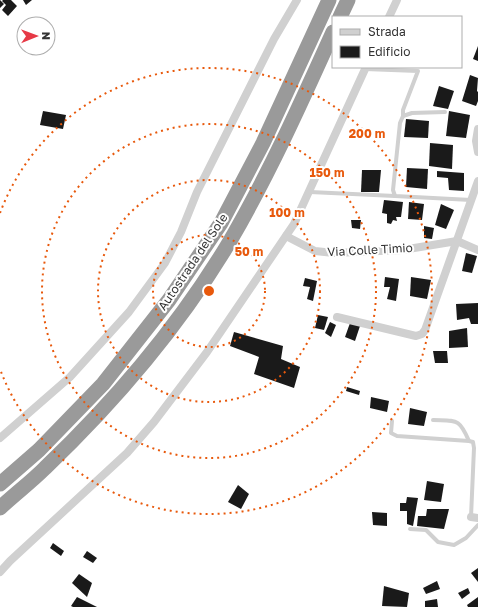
<svg xmlns="http://www.w3.org/2000/svg" width="478" height="607" viewBox="0 0 478 607" font-family="'Golos Text',sans-serif">
	<rect width="100%" height="100%" fill="#fff"/>
	<g fill="#1a1a1a">
		<path d="M0,0L4,4L0,8Z"/>
		<path d="M3,0H11L17,6L8,16L2,10L6,5L2,1Z"/>
		<path d="M23,0H32L26,5Z"/>
		<path d="M478,46V61L473,59Z"/>
		<path d="M470,75L478,78L477,91L478,92V101L476,106L462,101Z"/>
		<path d="M439,86L454,91L448,109L433,106Z"/>
		<path d="M43,111L66,115L63,129L40,125Z"/>
		<path d="M449,111L470,115L466,138L446,136Z"/>
		<path d="M406,119L429,121L428,138L404,137Z"/>
		<path d="M430,143L453,145L452,169L429,166Z"/>
		<path d="M407,168L428,169L427,189L406,187Z"/>
		<path d="M362,170H381L379,192H361Z"/>
		<path d="M437,171L464,173V191L449,190L448,178L437,177Z"/>
		<path d="M384,200L403,202L401,217H396L397,221L393,220L391,224L387,223V214L382,213Z"/>
		<path d="M409,202L424,204L422,220L408,219Z"/>
		<path d="M441,204L454,210L446,229L435,225Z"/>
		<path d="M351,220H361L360,229L352,228Z"/>
		<path d="M424,226L434,228L432,239L424,238Z"/>
		<path d="M466,253L477,256L472,273L462,271Z"/>
		<path d="M385,277L399,279L396,301L387,299L390,287H384Z"/>
		<path d="M411,277L431,280L427,299L410,296Z"/>
		<path d="M305,278L317,281L313,301L307,299L310,287L303,286Z"/>
		<path d="M478,303V324H471L469,318L457,320L456,304Z"/>
		<path d="M318,315L328,317L324,330L315,328Z"/>
		<path d="M330,322L336,325L331,337L325,333Z"/>
		<path d="M350,323L360,326L355,341L345,337Z"/>
		<path d="M467,328L468,347L449,348V331Z"/>
		<path d="M234,332L283,346L281,359L300,367L294,388L254,374L259,357L230,346Z"/>
		<path d="M433,351H447L448,363H435Z"/>
		<path d="M347,387L360,391L359,395L346,391Z"/>
		<path d="M371,397L389,401L387,412L370,408Z"/>
		<path d="M410,408L427,412L424,426L408,424Z"/>
		<path d="M427,481L444,484L441,502L424,500Z"/>
		<path d="M238,485L249,494L241,509L228,502Z"/>
		<path d="M407,497L418,498L413,526L407,524V511H400V503H406Z"/>
		<path d="M427,509H449L444,529L417,526L418,516H426Z"/>
		<path d="M372,512L387,513V526L373,525Z"/>
		<path d="M53,543L64,551L61,556L50,548Z"/>
		<path d="M87,551L97,558L93,563L83,557Z"/>
		<path d="M478,568V582L471,573Z"/>
		<path d="M79,574L92,583L87,597L72,583Z"/>
		<path d="M437,581L440,589L426,594L423,588Z"/>
		<path d="M384,586L409,593L407,607L382,606Z"/>
		<path d="M468,588L470,593L462,599L458,593Z"/>
		<path d="M77,597L97,607H73L71,606Z"/>
		<path d="M478,597V607H468L467,605Z"/>
		<path d="M437,599L438,607H425V601Z"/>
	</g>
	<g fill="none" stroke-linecap="round" stroke-linejoin="round">
		<g stroke="#d0d0d0" stroke-width="4">
			<path d="M365,69L418,71L403,110V116"/>
			<path d="M445,112L412,113L403,116L400,123L393,190L395,196L471,200"/>
			<path d="M310,192L395,196"/>
			<path d="M433,420C457,421 459,418 469,441"/>
			<path d="M392,421L391,433L397,436L469,441L473,442L474,448L471,517"/>
			<path d="M410,529L426,530L438,542L454,545L466,538L478,525"/>
		</g>
		<g stroke="#d0d0d0" stroke-width="8">
			<path d="M389,17L397,0"/>
			<path d="M478,129L476,141L478,152"/>
			<path d="M286,236L315,251L334,253L402,250L457,241L478,250"/>
			<path d="M337,317L416,336L422,334L425,330L478,181"/>
			<path d="M0,438L70,377L129,312L165,263L181,232L197,192L274,39L297,0"/>
			<path d="M471,517L478,518"/>
			<path d="M0,572L10,561L127,453L154,422L207,352L294,224L366,67"/>
		</g>
		<g stroke="#9a9a9a" stroke-width="15">
			<path d="M340,17L348,0"/>
			<path d="M0,484L39,450L103,384L169,300L221,223L263,143L329,0"/>
			<path d="M0,508C15,494 31,482 45,468C114,402 181,323 230,241C269,174 301,103 333,32"/>
		</g>
	</g>
	<g fill="none" stroke="#e8590c" stroke-width="2" stroke-dasharray="2 4">
		<circle cx="209" cy="291" r="56"/>
		<circle cx="209" cy="291" r="111"/>
		<circle cx="209" cy="291" r="167"/>
		<path d="M0 213A223 223 0 1 1 0 369"/>
	</g>
	<g text-anchor="middle" stroke-width="4" stroke-linejoin="round" paint-order="stroke">
		<g font-size="12" fill="#333" stroke="#fff">
			<text transform="translate(370 250) rotate(-3)" y="4">Via Colle Timio</text>
			<text transform="translate(193 262) rotate(-56)" y="4">Autostrada del Sole</text>
		</g>
	</g>
	<circle cx="209" cy="291" r="6" fill="#e8590c" stroke="#fff" stroke-width="2"/>
	<g font-size="12" text-anchor="middle" font-weight="bold" fill="#e8590c" stroke="#fff" stroke-width="4" stroke-linejoin="round" paint-order="stroke">
		<text x="367" y="138">200 m</text>
		<text x="327" y="177">150 m</text>
		<text x="287" y="217">100 m</text>
		<text x="249" y="256">50 m</text>
	</g>
	<rect x="332" y="16" width="130" height="52" fill="#ffffff" stroke="#adadad"/>
	<rect x="340" y="29" width="20" height="6" fill="#d0d0d0" stroke="#adadad"/>
	<text x="368" y="36" font-size="12" fill="#333333">Strada</text>
	<rect x="340" y="46" width="20" height="12" fill="#1a1a1a" stroke="#adadad"/>
	<text x="368" y="56" font-size="12" fill="#333333">Edificio</text>
	<g transform="translate(36 36) rotate(89)"><circle r="19" fill="#ffffff" stroke="#adadad"/>
	<path d="M0-3L7 15L0 10L-7 15Z" fill="#e63946"/>
	<text y="-6" font-size="11" font-weight="bold" text-anchor="middle" fill="#333333">N</text>
	</g>
</svg>
